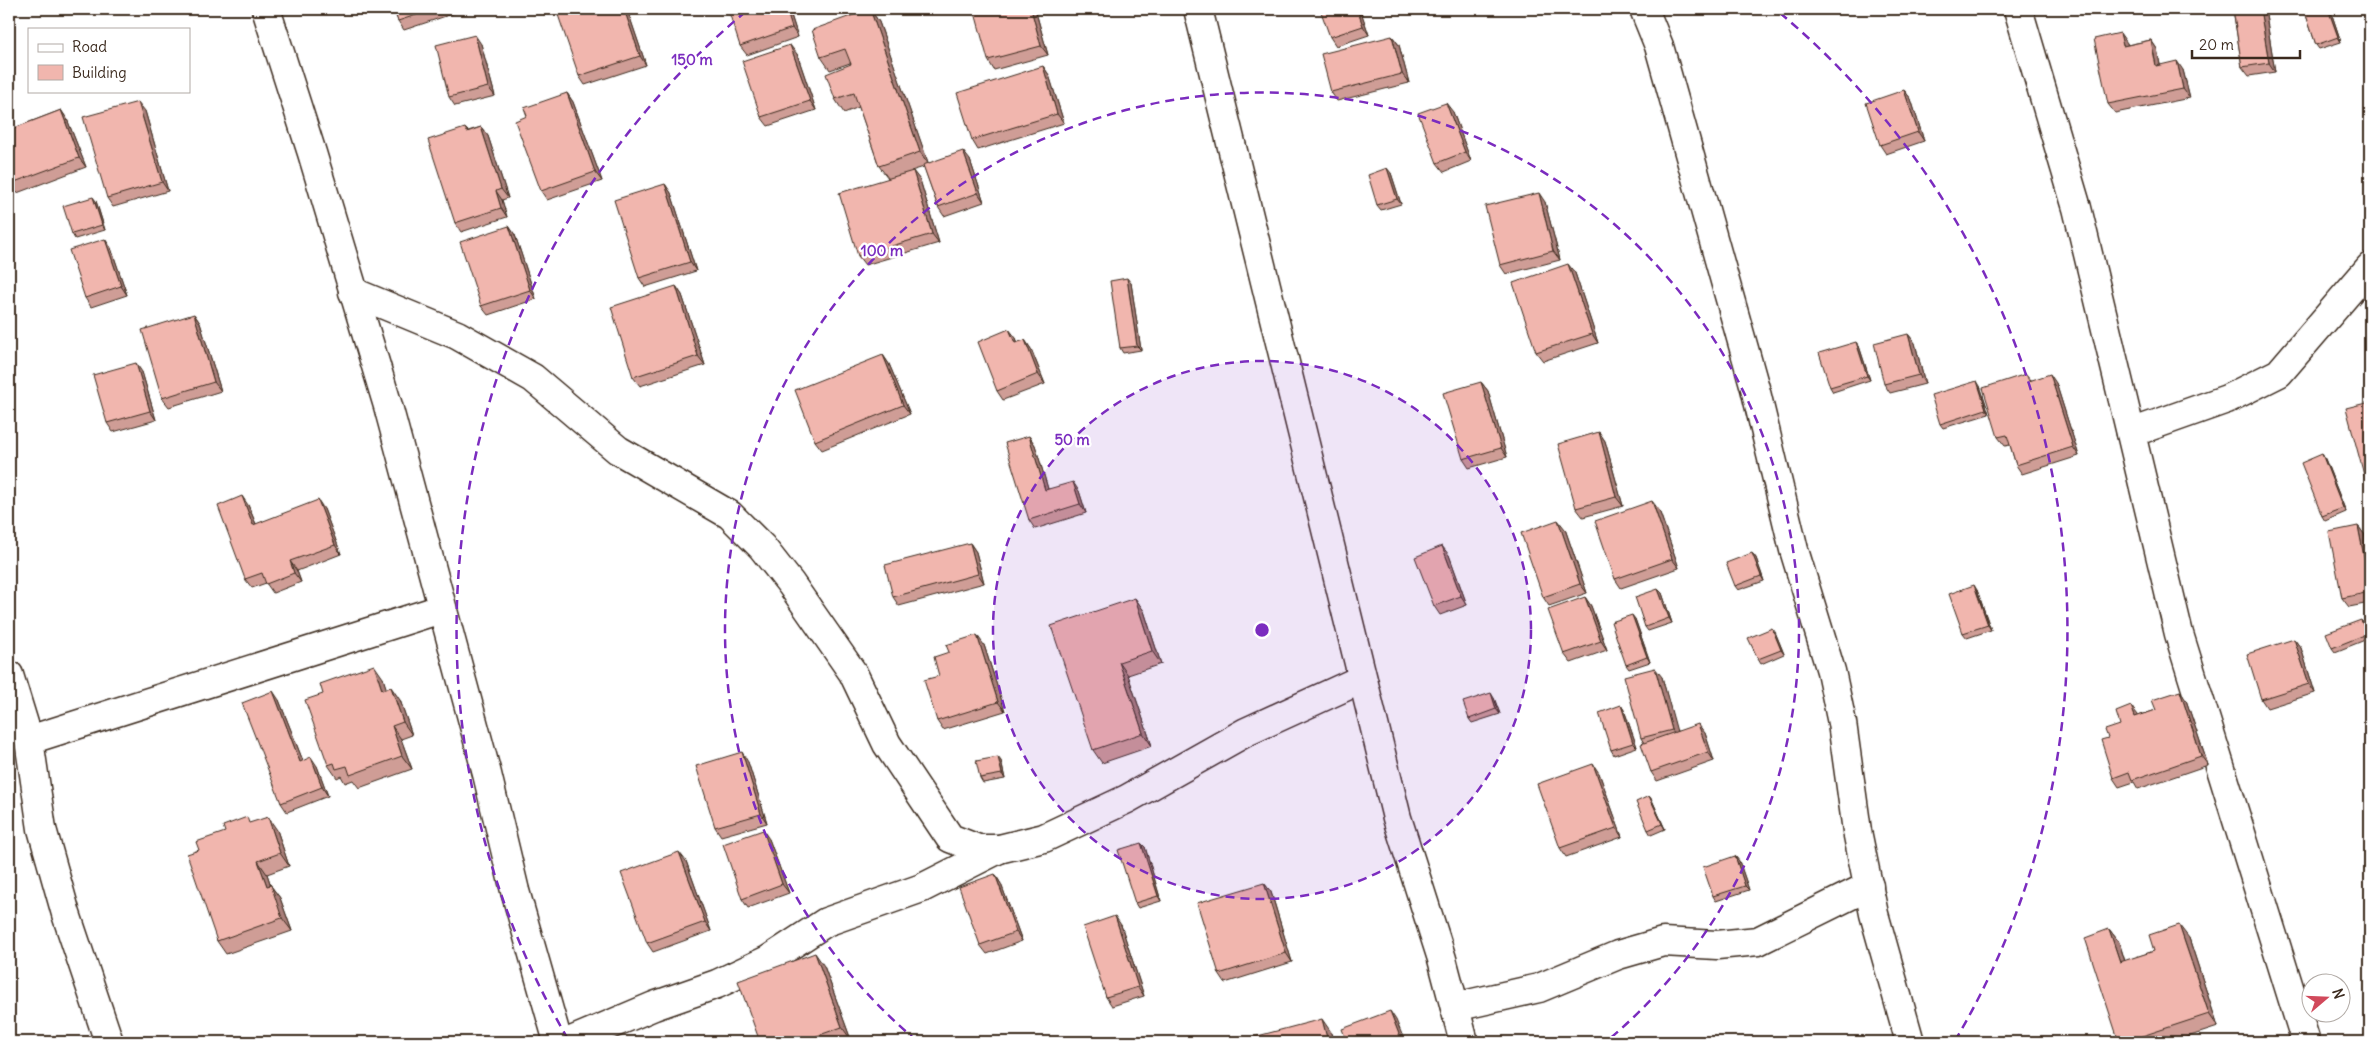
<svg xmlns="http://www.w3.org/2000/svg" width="2379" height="1051" viewBox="0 0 2379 1051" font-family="Delius,sans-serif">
	<rect width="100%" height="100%" fill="#fff"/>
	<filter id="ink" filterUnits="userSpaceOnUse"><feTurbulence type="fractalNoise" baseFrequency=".02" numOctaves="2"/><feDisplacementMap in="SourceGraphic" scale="10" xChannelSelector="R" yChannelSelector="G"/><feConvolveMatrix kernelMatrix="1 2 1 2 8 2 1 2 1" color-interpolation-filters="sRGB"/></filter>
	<g filter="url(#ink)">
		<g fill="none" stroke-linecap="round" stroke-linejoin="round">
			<defs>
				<g id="minor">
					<path d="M266,9L312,153L388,406L487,774L515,891L558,1042"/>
					<path d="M1198,9L1397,818L1442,959L1464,1042"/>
					<path d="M1644,9L1659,46L1755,388L1794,550L1831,671L1842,723L1857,831L1874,914L1910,1042"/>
					<path d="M2018,9L2077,208L2179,634L2306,1042"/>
					<path d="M353,292L457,335L533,378L618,450L730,515L762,547L791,584L853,673L887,744L950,838L978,849H999L1044,838L1127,799L1246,732L1362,679"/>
					<path d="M2131,433L2227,399L2279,373L2370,267"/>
					<path d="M9,675L29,740L42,829L66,914L109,1042"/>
					<path d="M29,740L441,609"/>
					<path d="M1455,1007L1539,988L1618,955L1663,942L1717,945L1758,941L1869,886"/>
					<path d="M569,1042L654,1006L717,984L768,960L826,922L922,888L999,849"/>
				</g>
			</defs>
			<use href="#minor" stroke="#3b2a1e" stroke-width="31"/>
			<use href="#minor" stroke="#fff" stroke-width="28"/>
		</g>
		<g fill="#cf9d96" stroke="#3b2a1e">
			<path d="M393,9H467L404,30L398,21Z"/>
			<path d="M627,9L646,65L585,85L579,76Z"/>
			<path d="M789,9L798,37L747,55L740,46Z"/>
			<path d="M870,9L879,22L928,163L970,160L984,202L944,216L938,207L924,167L911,171L920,180L939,243L865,265L858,256L888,178L879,166L859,107L844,113L835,99L851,64L850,63L830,70L821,57Z"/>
			<path d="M1035,9L1048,55L994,70L988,60Z"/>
			<path d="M1360,9L1369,35L1336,46L1330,37Z"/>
			<path d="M2233,9H2265L2275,72L2249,76L2242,67Z"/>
			<path d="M2304,9H2330L2341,42L2319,49L2316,45Z"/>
			<path d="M1392,36L1399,45L1409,83L1337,101L1331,92Z"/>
			<path d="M2151,40L2157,49L2160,65L2183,70L2190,98L2115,113L2108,104L2127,43V45Z"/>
			<path d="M481,44L495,96L455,106L449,97Z"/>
			<path d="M797,54L816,110L768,126L761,117Z"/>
			<path d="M1043,66L1049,75L1064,123L978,150L972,140Z"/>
			<path d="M1904,90L1911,99L1924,141L1886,154L1880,145Z"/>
			<path d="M567,93L573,102L602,181L547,200L541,191L527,116Z"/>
			<path d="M61,110L67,119L86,167L9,196V130Z"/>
			<path d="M145,111L168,191L113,207L107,198Z"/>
			<path d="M1453,112L1471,161L1444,172L1437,163Z"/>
			<path d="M481,127L488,136L508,198L502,200L507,217L461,232L455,223L465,128L468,131Z"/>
			<path d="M1391,173L1401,204L1381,210L1377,205Z"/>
			<path d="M665,184L671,193L696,271L645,287L639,278Z"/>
			<path d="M96,201L105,230L75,239L72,234Z"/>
			<path d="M1545,202L1560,260L1506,274L1500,265Z"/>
			<path d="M509,226L515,235L536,299L488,315L481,306Z"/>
			<path d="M105,239L111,248L127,295L91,307L85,298Z"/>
			<path d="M1575,273L1598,343L1543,361L1536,352Z"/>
			<path d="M1131,283L1141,350L1123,353L1120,348Z"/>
			<path d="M676,286L682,295L705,365L640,386L633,377Z"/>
			<path d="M194,314L200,323L221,391L169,407L162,398Z"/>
			<path d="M1908,334L1915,343L1925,384L1890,393L1884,384Z"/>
			<path d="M1016,338L1018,343L1025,340L1031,349L1045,384L1003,400L997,391Z"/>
			<path d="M1859,346L1870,380L1833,392L1830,387Z"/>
			<path d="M883,355L889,364L910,414L822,450L815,441Z"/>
			<path d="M142,372L156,420L113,432L107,423Z"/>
			<path d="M2026,374L2031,380L2056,383L2079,456L2022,474L2016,465L2010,445L2005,446L1998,437Z"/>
			<path d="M1481,382L1488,391L1507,457L1469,468L1463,459Z"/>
			<path d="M1980,386L1989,414L1943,428L1940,424Z"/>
			<path d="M1599,432L1605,441L1623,506L1583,517L1576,508Z"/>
			<path d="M1029,436L1035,445L1048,489L1079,491L1086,513L1035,529L1029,520Z"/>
			<path d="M2322,454L2325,459L2346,512L2325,521L2322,516Z"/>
			<path d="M248,505L256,524L324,509L341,554L297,571L301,582L273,593L266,583L252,588L245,579Z"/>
			<path d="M1659,510L1679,568L1621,588L1615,579Z"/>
			<path d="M2358,526L2365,535L2370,564V603L2349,607L2342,598Z"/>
			<path d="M1565,529L1587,593L1549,606L1543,597Z"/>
			<path d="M970,543L976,552L984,583L899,606L893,597Z"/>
			<path d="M1752,553L1756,558L1764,581L1738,590L1735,586Z"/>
			<path d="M1449,555L1467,605L1440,615L1434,606Z"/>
			<path d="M1658,589L1662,593L1672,623L1648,631L1645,627Z"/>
			<path d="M1977,590L1991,630L1967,638L1963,633Z"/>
			<path d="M1585,597L1591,606L1607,650L1571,663L1564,654Z"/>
			<path d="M1135,598L1144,611L1161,664L1128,675L1152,746L1102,763L1093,750Z"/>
			<path d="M1635,619L1650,662L1629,669L1626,665Z"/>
			<path d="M2365,624L2370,638L2335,652L2332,648Z"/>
			<path d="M1772,628L1775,632L1784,654L1761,664L1758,659Z"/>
			<path d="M2294,639L2301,648L2315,693L2267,708L2261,699Z"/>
			<path d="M984,645L1005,711L943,730L937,721L939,676Z"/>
			<path d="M1662,677L1676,731L1705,733L1714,761L1657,781L1651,772L1644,743L1641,738Z"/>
			<path d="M383,678L386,689L400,700L412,735L401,739L412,769L359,788L353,780L345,783L341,776L337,778L328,765Z"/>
			<path d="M1494,698L1500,714L1472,723L1469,719Z"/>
			<path d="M279,700L303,761L317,766L328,796L287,812L281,803Z"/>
			<path d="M2186,700L2208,765L2138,789L2134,782L2119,787L2113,778L2108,738L2120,725L2138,716Z"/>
			<path d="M1621,705L1624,710L1637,747L1614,755L1611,750Z"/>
			<path d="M1001,761L1005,779L983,783L980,778Z"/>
			<path d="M748,762L767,823L721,836L715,827Z"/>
			<path d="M1599,773L1622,837L1566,857L1560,848Z"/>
			<path d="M1649,796L1652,800L1665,829L1651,835L1648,830Z"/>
			<path d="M251,823L277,830L289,866L267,874L271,886L280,898L292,931L226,954L217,941L199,850Z"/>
			<path d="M769,839L789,893L748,908L742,899Z"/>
			<path d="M1145,847L1161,901L1138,908L1135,903Z"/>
			<path d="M1735,856L1739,861L1749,890L1716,901L1713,896Z"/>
			<path d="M686,861L711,931L653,952L647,943Z"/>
			<path d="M995,874L1001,884L1022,941L987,954L980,945Z"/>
			<path d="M1264,883L1271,892L1292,962L1225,983L1219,974Z"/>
			<path d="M1121,925L1144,996L1112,1006L1106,997Z"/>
			<path d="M2109,929L2119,942L2125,961L2154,951L2189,938L2218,1027L2172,1042H2119Z"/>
			<path d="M824,966L851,1040L845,1042H760Z"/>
		</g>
		<g fill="#a97f7a" stroke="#3b2a1e">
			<path d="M624,9H627L646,65L640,56Z"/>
			<path d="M786,9H789L798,37L792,28Z"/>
			<path d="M870,9L879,22L929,165L920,152Z"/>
			<path d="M1031,9H1035L1048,55L1041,46Z"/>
			<path d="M1357,9H1360L1369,35L1363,26Z"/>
			<path d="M2260,9H2265L2275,72L2269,63Z"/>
			<path d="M2328,9H2330L2341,42L2338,37Z"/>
			<path d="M2120,33L2127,43L2130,55L2123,46Z"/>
			<path d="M475,35L481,44L495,96L488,87Z"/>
			<path d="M1392,36L1399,45L1409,83L1402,74Z"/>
			<path d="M2151,40L2157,49L2162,75L2156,66Z"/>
			<path d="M790,45L797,54L816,110L810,101Z"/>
			<path d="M2177,61L2183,70L2190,98L2183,89Z"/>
			<path d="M1043,66L1049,75L1064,123L1057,114Z"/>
			<path d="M1904,90L1911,99L1924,141L1918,132Z"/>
			<path d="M567,93L573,102L602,181L595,172Z"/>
			<path d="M138,102L145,111L168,191L162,182Z"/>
			<path d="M1446,103L1453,112L1471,161L1465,152Z"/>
			<path d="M61,110L67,119L86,167L79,158Z"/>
			<path d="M481,127L488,136L508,198L501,189Z"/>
			<path d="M963,151L970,160L984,202L978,193Z"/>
			<path d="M1387,168L1391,173L1401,204L1397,199Z"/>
			<path d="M913,171L920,180L939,243L932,234Z"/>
			<path d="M665,184L671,193L696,271L690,262Z"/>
			<path d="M496,191L502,200L507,217L501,208Z"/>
			<path d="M1539,193L1545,202L1560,260L1553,251Z"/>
			<path d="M93,197L96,201L105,230L102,225Z"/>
			<path d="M509,226L515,235L536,299L530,290Z"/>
			<path d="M105,239L111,248L127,295L121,286Z"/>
			<path d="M1568,264L1575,273L1598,343L1592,334Z"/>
			<path d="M1127,278L1131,283L1141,350L1137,346Z"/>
			<path d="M676,286L682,295L705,365L698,356Z"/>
			<path d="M194,314L200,323L221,391L214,382Z"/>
			<path d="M1009,329L1016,338L1021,352L1015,343Z"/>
			<path d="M1908,334L1915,343L1925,384L1919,375Z"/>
			<path d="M1025,340L1031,349L1045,384L1038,374Z"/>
			<path d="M1856,342L1859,346L1870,380L1867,376Z"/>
			<path d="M883,355L889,364L910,414L903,405Z"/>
			<path d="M136,363L142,372L156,420L150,411Z"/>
			<path d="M2050,374L2056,383L2079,456L2073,447Z"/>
			<path d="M1977,381L1980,386L1989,414L1986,409Z"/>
			<path d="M1481,382L1488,391L1507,457L1501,448Z"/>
			<path d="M1599,432L1605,441L1623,506L1616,497Z"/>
			<path d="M1029,436L1035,445L1051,499L1045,490Z"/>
			<path d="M2322,454L2325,459L2346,512L2343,508Z"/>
			<path d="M1073,482L1079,491L1086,513L1080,504Z"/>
			<path d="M242,496L248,505L260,534L253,525Z"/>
			<path d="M318,500L324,509L341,554L335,545Z"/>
			<path d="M1652,501L1659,510L1679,568L1672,559Z"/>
			<path d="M1558,520L1565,529L1587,593L1580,584Z"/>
			<path d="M2358,526L2365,535L2370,564V588Z"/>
			<path d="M970,543L976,552L984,583L978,574Z"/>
			<path d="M1442,546L1449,555L1467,605L1461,596Z"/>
			<path d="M1752,553L1756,558L1764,581L1761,576Z"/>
			<path d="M290,561L297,571L301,582L294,573Z"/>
			<path d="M1974,585L1977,590L1991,630L1988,625Z"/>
			<path d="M1658,589L1662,593L1672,623L1669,618Z"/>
			<path d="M1585,597L1591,606L1607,650L1601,641Z"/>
			<path d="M1135,598L1144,611L1161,664L1152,651Z"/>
			<path d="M1632,615L1635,619L1650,662L1647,657Z"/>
			<path d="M2361,620L2365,624L2370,638L2367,634Z"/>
			<path d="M1772,628L1775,632L1784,654L1781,650Z"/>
			<path d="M977,635L984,645L1005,711L998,702Z"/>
			<path d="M2294,639L2301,648L2315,693L2309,684Z"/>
			<path d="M1119,662L1128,675L1152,746L1143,733Z"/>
			<path d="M374,665L383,678L391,703L382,690Z"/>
			<path d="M1655,668L1662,677L1679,739L1672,730Z"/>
			<path d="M391,687L400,700L412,735L403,722Z"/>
			<path d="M273,691L279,700L307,771L300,762Z"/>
			<path d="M2180,691L2186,700L2208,765L2201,756Z"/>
			<path d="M1491,693L1494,698L1500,714L1496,709Z"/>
			<path d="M1621,705L1624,710L1637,747L1633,743Z"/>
			<path d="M2131,706L2138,715L2141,726L2135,717Z"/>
			<path d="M1698,724L1705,733L1714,761L1708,752Z"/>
			<path d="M392,726L401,739L412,769L402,756Z"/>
			<path d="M742,752L748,762L767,823L761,814Z"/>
			<path d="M311,757L317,766L328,796L322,787Z"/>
			<path d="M998,757L1001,761L1005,779L1002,774Z"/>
			<path d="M1593,764L1599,773L1622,837L1616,828Z"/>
			<path d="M1649,796L1652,800L1665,829L1662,824Z"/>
			<path d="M268,817L277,830L289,866L280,853Z"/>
			<path d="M763,830L769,839L789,893L782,884Z"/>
			<path d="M1141,843L1145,847L1161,901L1158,896Z"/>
			<path d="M679,852L686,861L711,931L705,922Z"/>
			<path d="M1735,856L1739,861L1749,890L1745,886Z"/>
			<path d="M258,861L267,874L271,886L280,898L292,931L282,918L267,886Z"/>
			<path d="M995,874L1001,884L1022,941L1016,932Z"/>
			<path d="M1264,883L1271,892L1292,962L1286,953Z"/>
			<path d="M1115,916L1121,925L1144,996L1138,987Z"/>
			<path d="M2179,925L2189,938L2218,1027L2209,1014Z"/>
			<path d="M2109,929L2119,942L2129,975L2120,962Z"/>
			<path d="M815,953L824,966L851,1040L842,1027Z"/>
			<path d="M1390,1011L1396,1020L1405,1042H1402Z"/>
			<path d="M1322,1019L1331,1032L1333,1042H1328Z"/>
		</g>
		<g fill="#f1b6ae" stroke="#3b2a1e">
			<path d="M393,9H434L398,21Z"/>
			<path d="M556,9H624L640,56L579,76Z"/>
			<path d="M728,9H786L792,28L740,46Z"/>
			<path d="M870,9L920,152L879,166L854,93L835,99L826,74L851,64L845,49L821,57L812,30Z"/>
			<path d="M974,9H1031L1041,46L988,60Z"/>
			<path d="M1320,9H1357L1363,26L1330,37Z"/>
			<path d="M2233,9H2260L2269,63L2242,67Z"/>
			<path d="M2304,9H2328L2338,37L2316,45Z"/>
			<path d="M2120,33L2123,46L2151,40L2156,66L2177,61L2183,89L2108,104L2094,39Z"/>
			<path d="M475,35L488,87L449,97L436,45Z"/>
			<path d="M1392,36L1402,74L1331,92L1321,54Z"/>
			<path d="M790,45L810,101L761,117L742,61Z"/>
			<path d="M1043,66L1057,114L972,140L957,93Z"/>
			<path d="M1904,90L1918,132L1880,145L1866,103Z"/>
			<path d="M567,93L595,172L541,191L515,121L527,116L524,108Z"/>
			<path d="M138,102L162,182L107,198L83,117Z"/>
			<path d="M1446,103L1465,152L1437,163L1418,113Z"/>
			<path d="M61,110L79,158L9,184V130Z"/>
			<path d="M481,127L501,189L496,191L501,208L455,223L428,140L465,128L467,132Z"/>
			<path d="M963,151L978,193L938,207L923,165Z"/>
			<path d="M1387,168L1397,199L1377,205L1368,175Z"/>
			<path d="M913,171L932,234L858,256L839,193Z"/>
			<path d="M665,184L690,262L639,278L614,200Z"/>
			<path d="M1539,193L1553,251L1500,265L1485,206Z"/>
			<path d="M93,197L102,225L72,234L63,206Z"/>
			<path d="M509,226L530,290L481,306L460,242Z"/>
			<path d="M105,239L121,286L85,298L69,250Z"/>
			<path d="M1568,264L1592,334L1536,352L1513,283Z"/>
			<path d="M1127,278L1137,346L1120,348L1110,281Z"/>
			<path d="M676,286L698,356L633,377L611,307Z"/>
			<path d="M194,314L214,382L162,398L142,330Z"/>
			<path d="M1009,329L1015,343L1025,340L1038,374L997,391L978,342Z"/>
			<path d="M1908,334L1919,375L1884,384L1874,343Z"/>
			<path d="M1856,342L1867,376L1830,387L1819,353Z"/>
			<path d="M883,355L903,405L815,441L795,390Z"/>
			<path d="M136,363L150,411L107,423L93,375Z"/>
			<path d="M2026,374L2029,381L2050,374L2073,447L2016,465L2007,435L1998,437L1983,388Z"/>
			<path d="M1977,381L1986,409L1940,424L1931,395Z"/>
			<path d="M1481,382L1501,448L1463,459L1443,393Z"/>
			<path d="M2370,402V497L2346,408Z"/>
			<path d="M1599,432L1616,497L1576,508L1558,444Z"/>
			<path d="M1029,436L1045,490L1073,482L1080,504L1029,520L1005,443Z"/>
			<path d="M2322,454L2343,508L2322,516L2301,463Z"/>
			<path d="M242,496L253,525L318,500L335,545L290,561L294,573L266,584L262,573L245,579L218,506Z"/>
			<path d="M1652,501L1672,559L1615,579L1595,521Z"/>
			<path d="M1558,520L1580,584L1543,597L1521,533Z"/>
			<path d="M2358,526L2370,588V592L2342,598L2329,532Z"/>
			<path d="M970,543L978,574L893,597L885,565Z"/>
			<path d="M1442,546L1461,596L1434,606L1415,557Z"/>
			<path d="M1752,553L1761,576L1735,586L1726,563Z"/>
			<path d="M1974,585L1988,625L1963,633L1949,594Z"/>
			<path d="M1658,589L1669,618L1645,627L1635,597Z"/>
			<path d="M1585,597L1601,641L1564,654L1548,610Z"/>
			<path d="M1135,598L1152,651L1119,662L1143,733L1093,750L1051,626Z"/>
			<path d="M1632,615L1647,657L1626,665L1611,622Z"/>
			<path d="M2361,620L2367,634L2332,648L2326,633Z"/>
			<path d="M1772,628L1781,650L1758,659L1748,638Z"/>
			<path d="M977,635L998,702L937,721L924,680L939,676L934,657L949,652L946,645Z"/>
			<path d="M2294,639L2309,684L2261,699L2247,654Z"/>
			<path d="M374,665L382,690L391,687L403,722L392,726L402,756L350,775L347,766L336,769L334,763L328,765L305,700L323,694L320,684Z"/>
			<path d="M1655,668L1672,730L1641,738L1624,676Z"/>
			<path d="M273,691L300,762L311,757L322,787L281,803L242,703Z"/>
			<path d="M2180,691L2201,756L2132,780L2129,772L2113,778L2101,740L2108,738L2105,730L2120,725L2116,712L2131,706L2135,717L2156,710L2152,700Z"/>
			<path d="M1491,693L1496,709L1469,719L1463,702Z"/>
			<path d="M1621,705L1633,743L1611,750L1599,713Z"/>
			<path d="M1698,724L1708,752L1651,772L1641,744Z"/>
			<path d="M742,752L761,814L715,827L696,766Z"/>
			<path d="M998,757L1002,774L980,778L976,761Z"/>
			<path d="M1593,764L1616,828L1560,848L1537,784Z"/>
			<path d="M1649,796L1662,824L1648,830L1636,802Z"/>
			<path d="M247,817L249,823L268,817L280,853L258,861L267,886L271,885L282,918L217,941L187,854L199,850L196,842L225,832L223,826Z"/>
			<path d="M763,830L782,884L742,899L723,844Z"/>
			<path d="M1141,843L1158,896L1135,903L1118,850Z"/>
			<path d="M679,852L705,922L647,943L621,873Z"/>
			<path d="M1735,856L1745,886L1713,896L1703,867Z"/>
			<path d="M995,874L1016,932L980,945L959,887Z"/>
			<path d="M1264,883L1286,953L1219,974L1197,903Z"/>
			<path d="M1115,916L1138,987L1106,997L1083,927Z"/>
			<path d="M2179,925L2209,1014L2124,1042H2119L2085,938L2109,929L2120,962L2154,951L2149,935Z"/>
			<path d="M815,953L842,1027L800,1042H760L738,981Z"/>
			<path d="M1390,1011L1402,1042H1347L1342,1029Z"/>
			<path d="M1322,1019L1328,1042H1235Z"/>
		</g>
	</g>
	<circle cx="1262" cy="630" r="269" fill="#7b2cbf" fill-opacity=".12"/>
	<g fill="none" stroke="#7b2cbf" stroke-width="2.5" stroke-dasharray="9 6">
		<circle cx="1262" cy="630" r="269"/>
		<path d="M917 1041A537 537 0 1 1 1607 1041"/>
		<path d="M568 1039A806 806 0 0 1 744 13M1780 13A806 806 0 0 1 1956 1039"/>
	</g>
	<circle cx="1262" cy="630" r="8" fill="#7b2cbf" stroke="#fff" stroke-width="2.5"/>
	<g font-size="15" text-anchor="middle" font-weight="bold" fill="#7b2cbf" stroke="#fff" stroke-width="4.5" stroke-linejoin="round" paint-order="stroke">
		<text x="692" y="65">150 m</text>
		<text x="882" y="256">100 m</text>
		<text x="1072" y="445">50 m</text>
	</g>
	<rect width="2379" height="1051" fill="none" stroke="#fff" stroke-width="30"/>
	<rect x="15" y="15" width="2349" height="1021" fill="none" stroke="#3b2a1e" stroke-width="2" filter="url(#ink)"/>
	<rect x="28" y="28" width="162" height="65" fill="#ffffff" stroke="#b1aaa5"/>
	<rect x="38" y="44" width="25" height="8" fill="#ffffff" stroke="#b1aaa5"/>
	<text x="72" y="52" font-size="15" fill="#3b2a1e">Road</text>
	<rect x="38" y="65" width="25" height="15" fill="#f1b6ae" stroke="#b1aaa5"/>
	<text x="72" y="78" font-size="15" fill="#3b2a1e">Building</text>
	<g transform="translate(2326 998) rotate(71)"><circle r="24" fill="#ffffff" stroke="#b1aaa5"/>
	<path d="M0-4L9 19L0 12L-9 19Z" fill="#d1495b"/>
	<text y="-8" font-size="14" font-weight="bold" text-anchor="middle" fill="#3b2a1e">N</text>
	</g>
	<path d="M2192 50v8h108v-8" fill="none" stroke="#3b2a1e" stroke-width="2.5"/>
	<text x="2199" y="50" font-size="15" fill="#3b2a1e" stroke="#ffffff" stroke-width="4" paint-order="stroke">20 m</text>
</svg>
